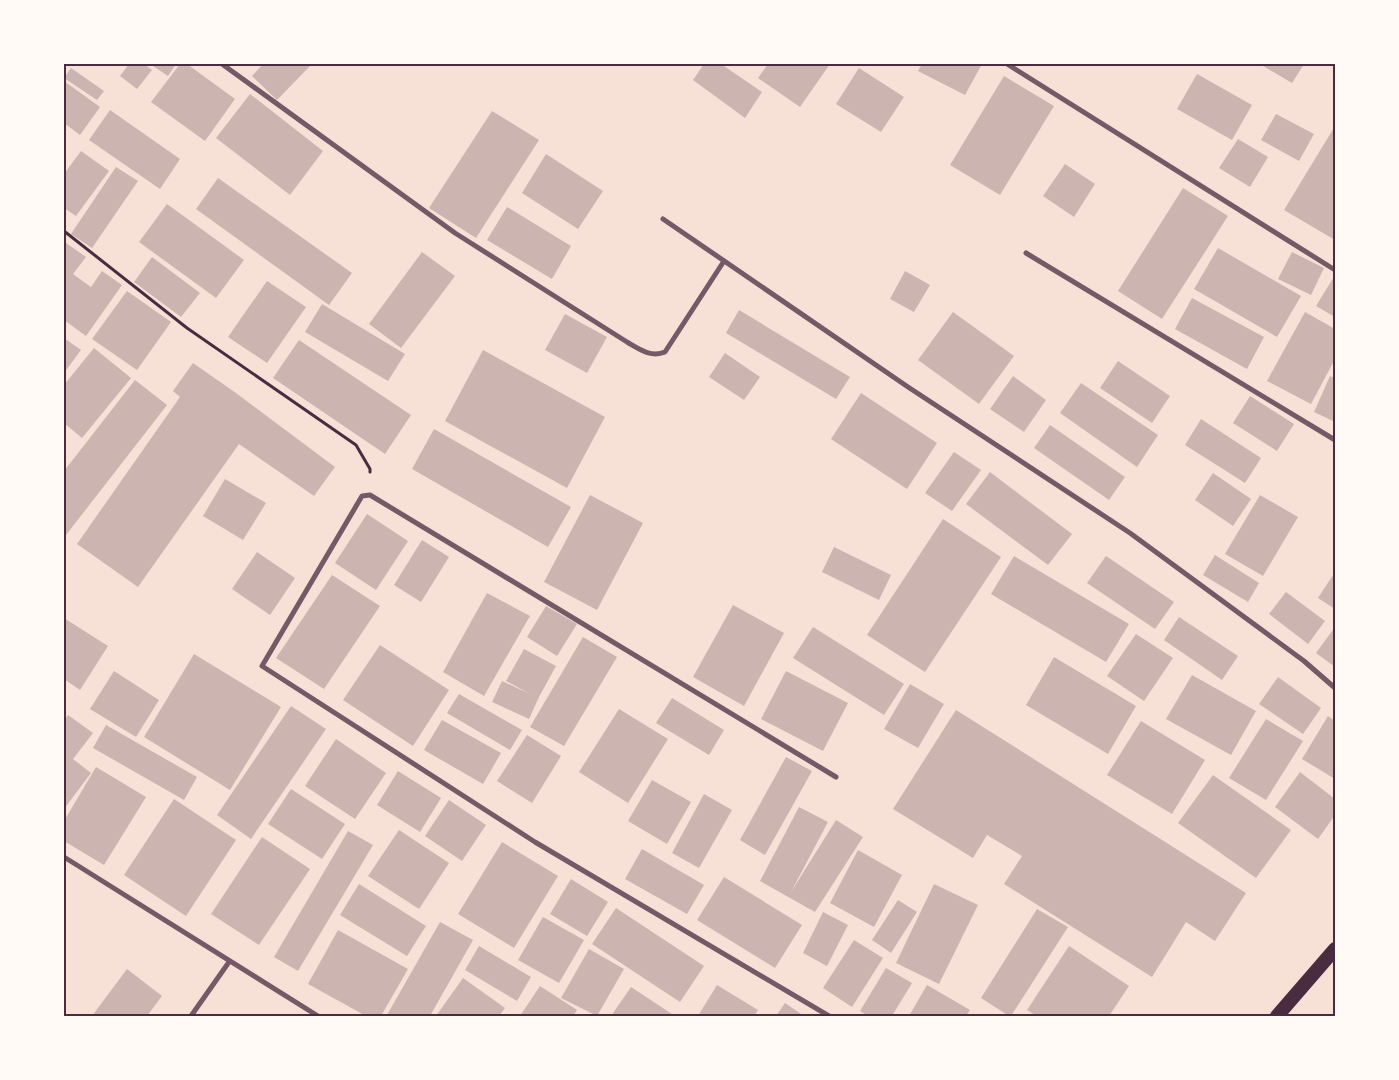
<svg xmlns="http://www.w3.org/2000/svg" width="1399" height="1080" viewBox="0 0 1399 1080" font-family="'Zilla Slab',serif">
	<rect width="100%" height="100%" fill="#f7e1d7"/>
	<g fill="#ccb4b1">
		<path d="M129,64H144L152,70L137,89L120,76Z"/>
		<path d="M150,64H176L168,76Z"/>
		<path d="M180,64H187L235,99L205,141L151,102Z"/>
		<path d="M263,64H312L277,100L252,76Z"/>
		<path d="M704,64H721L762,92L745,118L693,80Z"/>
		<path d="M768,64H830L800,107L758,78Z"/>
		<path d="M922,64H982L965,95L918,71Z"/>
		<path d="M1260,64H1304L1292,83Z"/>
		<path d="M71,68L104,91L97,100L64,78Z"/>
		<path d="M859,68L904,97L881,132L836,104Z"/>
		<path d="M1197,74L1252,105L1232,140L1177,109Z"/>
		<path d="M1004,76L1054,106L1000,195L950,165Z"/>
		<path d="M64,81L100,107L80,135L64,123Z"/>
		<path d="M250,94L323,151L290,195L216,138Z"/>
		<path d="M110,110L180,159L160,189L89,140Z"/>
		<path d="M492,111L539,140L476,238L429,208Z"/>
		<path d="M1276,114L1314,134L1299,161L1261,140Z"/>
		<path d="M1335,126V240L1284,210Z"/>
		<path d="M1238,139L1268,157L1250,187L1219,168Z"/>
		<path d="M81,151L109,171L76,216L64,208V174Z"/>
		<path d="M546,154L603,191L578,229L522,193Z"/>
		<path d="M1065,164L1095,184L1074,217L1043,196Z"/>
		<path d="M116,167L138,181L92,248L71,234Z"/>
		<path d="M218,178L352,273L329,305L196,209Z"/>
		<path d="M1183,188L1228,216L1162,319L1118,291Z"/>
		<path d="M167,204L244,260L216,298L139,242Z"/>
		<path d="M507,207L571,246L552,279L487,240Z"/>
		<path d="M66,243L86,257L73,274L91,287L102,271L122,285L86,336L64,320V246Z"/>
		<path d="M1218,248L1301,296L1277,337L1194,289Z"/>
		<path d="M422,252L455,276L401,348L369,324Z"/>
		<path d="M1292,252L1324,268L1311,295L1278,279Z"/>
		<path d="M152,257L200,293L181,317L134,282Z"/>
		<path d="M905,271L930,285L914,312L890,299Z"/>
		<path d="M1335,275V317L1316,306Z"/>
		<path d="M267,281L306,307L267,363L228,337Z"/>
		<path d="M127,291L171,322L137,370L92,339Z"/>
		<path d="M1192,298L1264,337L1247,369L1175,329Z"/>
		<path d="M322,304L405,354L388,381L305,332Z"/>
		<path d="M739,310L850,377L836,399L726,333Z"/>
		<path d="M953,312L1014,356L979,404L918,360Z"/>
		<path d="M1305,312L1335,329V359L1311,404L1267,381Z"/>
		<path d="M565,314L607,337L587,373L545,350Z"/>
		<path d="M64,338L81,350L64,373Z"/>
		<path d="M299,340L411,415L385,454L273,378Z"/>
		<path d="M94,348L131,378L82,438L64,423V385Z"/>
		<path d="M483,350L605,417L567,488L445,421Z"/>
		<path d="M725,353L760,377L744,400L709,377Z"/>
		<path d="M1118,361L1170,396L1152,423L1100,388Z"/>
		<path d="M193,363L236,393L335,467L314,496L239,444L138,587L77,544L180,397L173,391Z"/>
		<path d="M1013,376L1046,400L1024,432L990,409Z"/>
		<path d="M1330,376L1335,378V422L1314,412Z"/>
		<path d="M135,380L167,405L66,535L64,533V471Z"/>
		<path d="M1081,383L1158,435L1137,467L1060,413Z"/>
		<path d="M861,393L937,443L907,489L831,439Z"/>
		<path d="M1250,396L1294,424L1277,451L1233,423Z"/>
		<path d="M1201,419L1261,458L1245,483L1185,445Z"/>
		<path d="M1050,425L1125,477L1109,500L1034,448Z"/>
		<path d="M434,429L571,507L548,547L412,469Z"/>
		<path d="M954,452L981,470L952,511L925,493Z"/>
		<path d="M990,472L1072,534L1048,565L966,504Z"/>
		<path d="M1213,473L1251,499L1233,526L1195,500Z"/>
		<path d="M225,479L266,503L243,540L203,516Z"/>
		<path d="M590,495L643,523L597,610L544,582Z"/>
		<path d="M1260,495L1298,517L1263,576L1225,554Z"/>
		<path d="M367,514L408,541L376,590L335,563Z"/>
		<path d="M943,519L1001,557L925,672L867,635Z"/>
		<path d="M422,540L449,557L421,602L394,585Z"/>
		<path d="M834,547L891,575L879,600L822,572Z"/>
		<path d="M257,552L295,578L270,615L232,589Z"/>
		<path d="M1215,555L1259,583L1248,602L1203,575Z"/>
		<path d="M1014,556L1129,624L1106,662L991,594Z"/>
		<path d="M1106,556L1174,602L1155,629L1087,583Z"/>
		<path d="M1335,572V609L1318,598Z"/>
		<path d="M332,575L380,606L324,689L276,658Z"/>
		<path d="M1286,592L1325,621L1308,644L1269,614Z"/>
		<path d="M487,593L530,616L484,696L443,672Z"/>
		<path d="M733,605L784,633L744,706L693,677Z"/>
		<path d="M546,606L577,624L557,656L527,637Z"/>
		<path d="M1179,617L1238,656L1222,680L1164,640Z"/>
		<path d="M64,618L108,646L80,690L64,679Z"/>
		<path d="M813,627L904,684L884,715L793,658Z"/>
		<path d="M1335,627V667L1316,653Z"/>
		<path d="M1136,634L1173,658L1144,701L1107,676Z"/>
		<path d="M583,637L617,657L564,746L530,727Z"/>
		<path d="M380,645L449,690L413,746L343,700Z"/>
		<path d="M524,649L556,666L539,697L529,719L492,702L502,681L530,694L506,681Z"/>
		<path d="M194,654L281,707L230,790L144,737Z"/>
		<path d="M1054,657L1136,706L1108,754L1026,705Z"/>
		<path d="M114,671L159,700L136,737L90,709Z"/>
		<path d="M786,671L848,703L823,751L761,719Z"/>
		<path d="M1192,675L1256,711L1231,755L1166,719Z"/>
		<path d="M1278,677L1321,708L1303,734L1259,704Z"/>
		<path d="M910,684L944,704L918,748L884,729Z"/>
		<path d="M459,694L522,730L510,750L447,713Z"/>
		<path d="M672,698L724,730L709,755L656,723Z"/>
		<path d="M291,706L326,729L251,839L217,815Z"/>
		<path d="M619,709L668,739L628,803L579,772Z"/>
		<path d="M956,710L1246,893L1215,941L1186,922L1152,977L1004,884L1022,856L987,835L973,858L893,809Z"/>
		<path d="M68,715L93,733L73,759L91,773L64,809V721Z"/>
		<path d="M1328,716L1335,721V779L1302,759Z"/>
		<path d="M1266,719L1303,741L1266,800L1229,778Z"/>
		<path d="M442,720L501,753L483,784L424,750Z"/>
		<path d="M1141,721L1205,760L1172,814L1107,775Z"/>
		<path d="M106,725L197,777L184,800L93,748Z"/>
		<path d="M527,735L561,756L532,803L497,781Z"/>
		<path d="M336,739L386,773L355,819L305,786Z"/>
		<path d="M786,757L812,771L765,855L740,840Z"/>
		<path d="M96,767L146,797L104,865L64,841V821Z"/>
		<path d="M398,771L441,798L420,832L377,805Z"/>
		<path d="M1300,772L1335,799V815L1318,839L1275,807Z"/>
		<path d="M1213,775L1291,830L1256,878L1178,823Z"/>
		<path d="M652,780L691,802L667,844L628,821Z"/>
		<path d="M291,789L345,824L322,859L268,824Z"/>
		<path d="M704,794L732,810L699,868L672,853Z"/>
		<path d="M174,799L236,840L186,916L124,875Z"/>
		<path d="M449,800L486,825L462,861L425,836Z"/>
		<path d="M799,807L828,822L791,892L836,820L863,837L815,912L760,881Z"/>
		<path d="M399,830L449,863L419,909L368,876Z"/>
		<path d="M348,831L373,845L298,971L274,957Z"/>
		<path d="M262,837L310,869L259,945L211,914Z"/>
		<path d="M502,842L558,876L514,948L458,914Z"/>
		<path d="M642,849L704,885L687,914L625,879Z"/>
		<path d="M858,850L902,875L874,927L830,903Z"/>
		<path d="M724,877L802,925L775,968L697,920Z"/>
		<path d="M571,879L608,902L587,936L550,914Z"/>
		<path d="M359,884L426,926L407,956L340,915Z"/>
		<path d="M934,884L978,905L939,984L896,963Z"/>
		<path d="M898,900L917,912L891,953L872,940Z"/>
		<path d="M616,908L704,966L680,1002L592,944Z"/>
		<path d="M1037,909L1068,927L1011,1016H1009L981,998Z"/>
		<path d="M823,912L848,925L827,966L803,953Z"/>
		<path d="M543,917L584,940L559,983L518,960Z"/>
		<path d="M440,922L473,940L430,1016H390L387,1015Z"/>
		<path d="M338,930L408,969L381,1016H366L308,984Z"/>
		<path d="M854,940L883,958L852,1007L823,988Z"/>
		<path d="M479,946L531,977L517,1001L465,970Z"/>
		<path d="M1069,946L1129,986L1109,1016H1037L1027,1010Z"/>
		<path d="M589,949L624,969L597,1016L561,998Z"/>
		<path d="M886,968L912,983L892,1016H868L860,1011Z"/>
		<path d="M127,969L162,996L147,1016H92Z"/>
		<path d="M463,978L505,1008L499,1016H436Z"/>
		<path d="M717,985L758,1010L754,1016H698Z"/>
		<path d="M927,985L970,1010L966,1016H909Z"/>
		<path d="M540,986L577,1010L573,1016H520Z"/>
		<path d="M631,987L675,1016H611Z"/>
		<path d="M785,1003L804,1016H776Z"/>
	</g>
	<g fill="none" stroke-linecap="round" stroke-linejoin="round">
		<path stroke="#4a2c40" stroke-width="3" d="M64,231L187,328L356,445L370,469V472"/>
		<g stroke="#755966" stroke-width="5">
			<path d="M222,64L455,233L627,342C639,349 651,358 665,352L724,261"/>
			<path d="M1007,64L1335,270"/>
			<path d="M663,219L908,387L1130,533L1304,661L1335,688"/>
			<path d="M1026,253L1335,440"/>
			<path d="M64,857L318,1016"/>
			<path d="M191,1016L229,962"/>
			<path d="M829,1016L535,842L262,666L362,496L370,495L836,777"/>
		</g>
		<path stroke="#4a2c40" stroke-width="14" d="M1277,1016L1335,949"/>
	</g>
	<rect width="1399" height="1080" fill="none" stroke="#fffaf5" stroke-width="130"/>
	<rect x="65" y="65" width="1269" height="950" fill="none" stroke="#4a2c40" stroke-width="2"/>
</svg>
